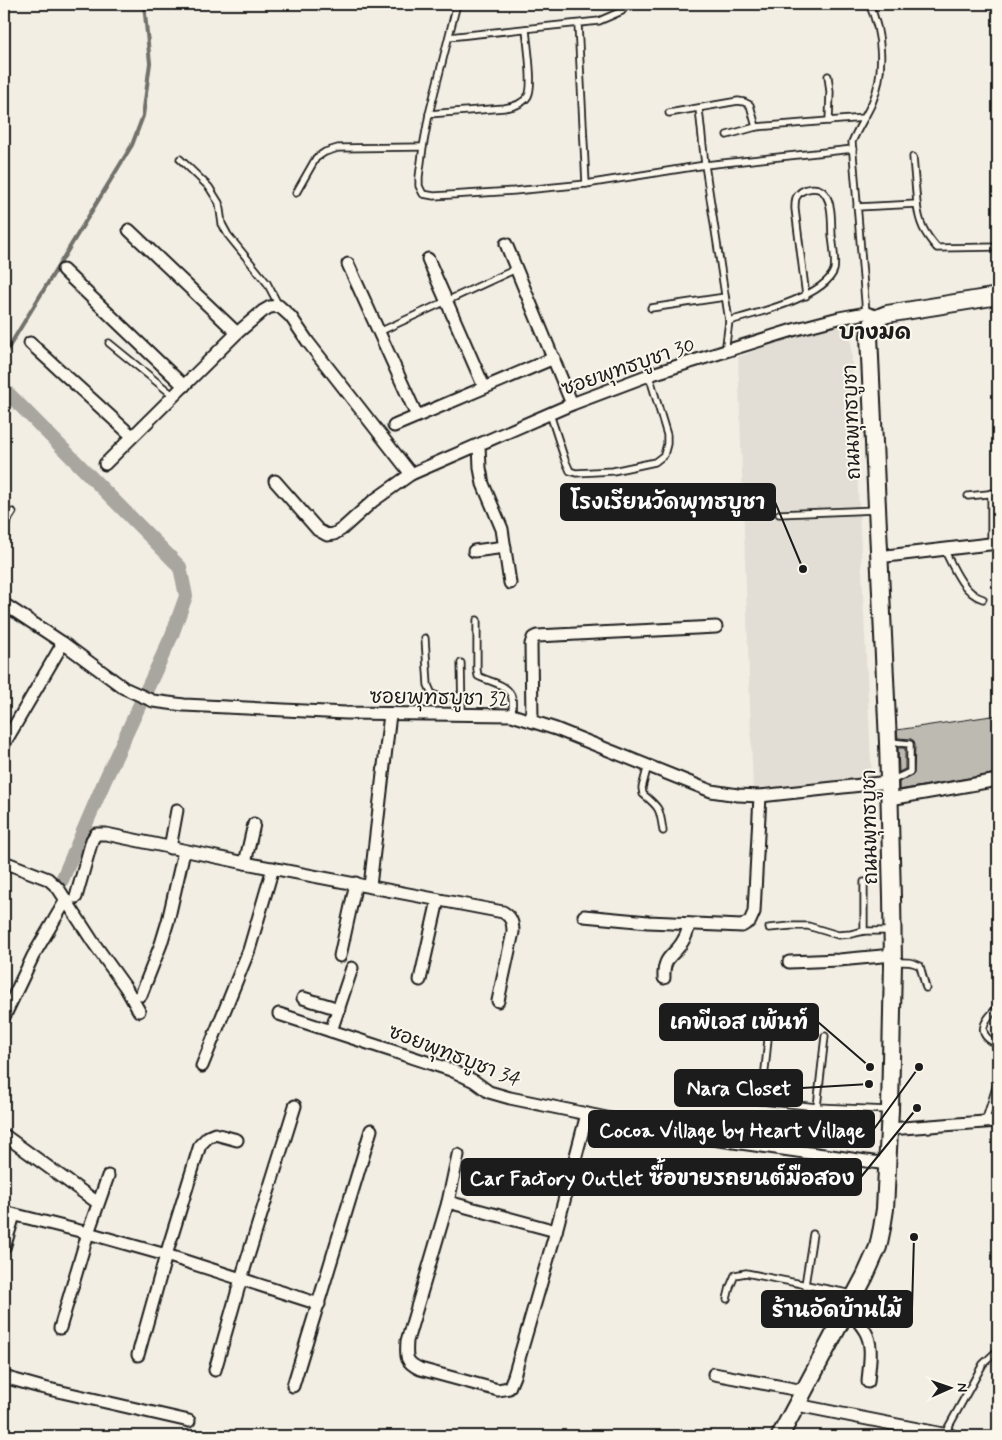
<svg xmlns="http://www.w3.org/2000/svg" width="1002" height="1440" viewBox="0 0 1002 1440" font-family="Mynerve,'Playpen Sans Thai',sans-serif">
	<rect width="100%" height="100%" fill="#f2eee4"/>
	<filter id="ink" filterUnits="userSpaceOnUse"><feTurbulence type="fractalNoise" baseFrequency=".02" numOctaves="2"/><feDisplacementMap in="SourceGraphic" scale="10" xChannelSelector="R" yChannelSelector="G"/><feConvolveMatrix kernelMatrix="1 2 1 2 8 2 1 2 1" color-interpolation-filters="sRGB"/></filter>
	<g filter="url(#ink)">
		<path fill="#e2ded5" d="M850,321L872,781L753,793L738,357L796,335Z"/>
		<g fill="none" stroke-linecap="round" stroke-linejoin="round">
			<path stroke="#716f6b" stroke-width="4" d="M4,355L132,145L143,116L150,63L144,4"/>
			<path stroke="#a9a6a0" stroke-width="14" d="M4,389L180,567L186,596L172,635L105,780L62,880"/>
		</g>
		<g fill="#bdbab1" stroke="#1c1c1c">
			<path d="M998,715V773L899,790V782L914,774L915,744L914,741L911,739L898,738L897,730Z"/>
			<path d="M898,748H905V769L899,772Z"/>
		</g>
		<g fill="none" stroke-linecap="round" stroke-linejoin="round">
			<defs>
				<g id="lane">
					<path d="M457,4L429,114L423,147L419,177V186L423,194L434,196L514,191L586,184L705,165L853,149"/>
					<path d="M578,24L586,184"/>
					<path d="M449,37L599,21L622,11L627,4"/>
					<path d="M828,76L830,92L829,121"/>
					<path d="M699,109L705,165L729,321L725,352"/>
					<path d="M669,113L738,101L744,102L750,105L756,127"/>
					<path d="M429,114L504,108C512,107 523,104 528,96C534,86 527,43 526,29"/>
					<path d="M727,135L756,127L864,118"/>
					<path d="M913,157L917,204"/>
					<path d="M180,159L209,187L219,203L222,224L228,235L267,283L279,306"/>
					<path d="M296,193L316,158L325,152L338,148L423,147"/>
					<path d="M857,207L917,204C919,223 924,233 937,248L998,247"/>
					<path d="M651,308L725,297"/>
					<path d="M866,313L852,142C858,128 866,116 872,103C885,73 883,33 869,4"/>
					<path d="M729,321C754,314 825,297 834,270C836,262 833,245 832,236C831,224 833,205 825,194C819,185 801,187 796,198C795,201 795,205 795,209L806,296"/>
					<path d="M379,332L516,269"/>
					<path d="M109,343L174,396"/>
					<path d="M550,414L565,460L570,471L576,473L613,471L655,462L664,455L667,444V435L649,375"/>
					<path d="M991,493V544"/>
					<path d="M968,496L998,493"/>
					<path d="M779,514L876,510"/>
					<path d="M4,526L13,512"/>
					<path d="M944,549C953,567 963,593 983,599"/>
					<path d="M477,620V670L478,676C489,682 509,684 512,698C513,704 512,710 512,715"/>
					<path d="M425,638L428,685L432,694L440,697L462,696"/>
					<path d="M461,663L462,714"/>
					<path d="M890,742L910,744V772L891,781"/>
					<path d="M648,765L642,788L643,794C660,808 660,809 663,831"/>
					<path d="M864,882V931"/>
					<path d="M769,928L791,926H808L838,935L851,934L864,931H890"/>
					<path d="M895,962C905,962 911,961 920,966L926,988"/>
					<path d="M998,1007C984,1020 974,1035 998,1044"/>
					<path d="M751,1100L817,1107L888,1110"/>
					<path d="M762,1101L768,1039"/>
					<path d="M817,1107L825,1036"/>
					<path d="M985,1122L998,1081"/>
					<path d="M805,1285L813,1234"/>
					<path d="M727,1299L730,1287L735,1275L746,1273L853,1294"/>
					<path d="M944,1435L983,1364L998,1350"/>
				</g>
				<g id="street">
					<path d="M129,230L237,333"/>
					<path d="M506,244L572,404"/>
					<path d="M428,259L484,387"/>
					<path d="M348,264L417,416"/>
					<path d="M63,270L184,386"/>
					<path d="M30,343L132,436"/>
					<path d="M394,426L554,358"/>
					<path d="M479,445L480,468L483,484L502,529L510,583"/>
					<path d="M105,464L237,333L263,311L270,307L279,306L291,317L308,342L411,474L373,501L342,529L334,534L327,535L318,530L275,481"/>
					<path d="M411,474L572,404L649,375L793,330L839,318L866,313L879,317"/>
					<path d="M474,551L505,547"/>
					<path d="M878,557L998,543"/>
					<path d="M4,604L63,643L124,688L153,701L184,705L346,713L512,715L556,729L711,791L738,795L760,796L889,782"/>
					<path d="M532,721L531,644L533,638L537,636L716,627"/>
					<path d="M4,744L63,643"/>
					<path d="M890,799L998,780"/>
					<path d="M170,848L177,810"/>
					<path d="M4,862L48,879L58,888L93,942L126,988L139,1011"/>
					<path d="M245,863L254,824"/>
					<path d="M370,886L390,714"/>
					<path d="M76,897L92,840L96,834H106L245,863L503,912C511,917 513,922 513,932L498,1001"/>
					<path d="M584,916L648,922L742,926L750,921L754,912L760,796"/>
					<path d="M340,956L356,883"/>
					<path d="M789,962L839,960L893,955"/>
					<path d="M664,978C663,954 675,957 684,939C687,935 688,929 689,924"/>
					<path d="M420,980L438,900"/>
					<path d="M141,995L161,944L168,921L184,851"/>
					<path d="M303,998L339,1009"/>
					<path d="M279,1014L451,1070L474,1081L489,1092L510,1098L698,1137L887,1164"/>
					<path d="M4,1017L33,956L66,900"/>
					<path d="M331,1031L352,968"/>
					<path d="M202,1066L249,950L273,868"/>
					<path d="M889,1129L998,1121"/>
					<path d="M4,1135L98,1203"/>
					<path d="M458,1155L448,1202L407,1341C406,1357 405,1362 420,1369L498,1390L509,1388L514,1376L556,1231L587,1114"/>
					<path d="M448,1202L556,1231"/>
					<path d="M4,1212L88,1233L166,1255L319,1304"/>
					<path d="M4,1248L14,1215"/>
					<path d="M848,1309C854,1316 860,1323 865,1331C874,1346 869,1365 868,1382"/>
					<path d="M60,1328L88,1233L108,1176"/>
					<path d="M138,1355L166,1255L200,1145L208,1137L215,1134L237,1140"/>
					<path d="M215,1370L241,1279L295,1106"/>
					<path d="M714,1374L804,1391"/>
					<path d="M4,1377L40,1387L189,1421"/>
					<path d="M293,1386L371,1130"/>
					<path d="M797,1405L953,1436"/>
				</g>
				<path id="secondary" d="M780,1436L865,1276L878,1247L882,1228L885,1209L890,1110L893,963L892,897L888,742L869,336C871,322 873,319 887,314L998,296"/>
			</defs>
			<use href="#lane" stroke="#1c1c1c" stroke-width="9"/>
			<use href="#street" stroke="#1c1c1c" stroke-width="15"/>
			<use href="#secondary" stroke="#1c1c1c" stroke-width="20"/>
			<use href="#lane" stroke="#fbf7ec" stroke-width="5.5"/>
			<use href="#street" stroke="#fbf7ec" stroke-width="11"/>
			<use href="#secondary" stroke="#fbf7ec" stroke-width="16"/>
		</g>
	</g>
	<g text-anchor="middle" stroke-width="4" stroke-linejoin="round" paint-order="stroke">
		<g font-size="20" fill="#1c1c1c" stroke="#fbf7ec">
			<text transform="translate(628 366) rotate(-19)" y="7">ซอยพุทธบูชา 30</text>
			<text transform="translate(851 422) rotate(-92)" y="7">ถนนพุทธบูชา</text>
			<text transform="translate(439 697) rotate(1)" y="7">ซอยพุทธบูชา 32</text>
			<text transform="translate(869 827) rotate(-91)" y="7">ถนนพุทธบูชา</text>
			<text transform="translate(455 1055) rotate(21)" y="7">ซอยพุทธบูชา 34</text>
		</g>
		<g font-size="22" font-weight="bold" fill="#1c1c1c" stroke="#fbf7ec">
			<text x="875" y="339">บางมด</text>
		</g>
	</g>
	<path fill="none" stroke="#1c1c1c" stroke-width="2" d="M803 569L775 502M870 1067L818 1022M869 1084L802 1088M919 1067L874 1129M917 1108L861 1177M914 1237L912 1309"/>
	<g fill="#1c1c1c" stroke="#fbf7ec" stroke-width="2">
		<circle cx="803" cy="569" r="5"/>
		<circle cx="870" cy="1067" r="5"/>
		<circle cx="869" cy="1084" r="5"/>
		<circle cx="919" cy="1067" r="5"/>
		<circle cx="917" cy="1108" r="5"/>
		<circle cx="914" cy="1237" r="5"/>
	</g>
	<g fill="#1c1c1c" stroke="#1c1c1c" stroke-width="2">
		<rect x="561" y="484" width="214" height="36" rx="5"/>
		<rect x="660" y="1004" width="158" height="36" rx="5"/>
		<rect x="675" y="1070" width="127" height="36" rx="5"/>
		<rect x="589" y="1111" width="285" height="36" rx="5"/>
		<rect x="462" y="1159" width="399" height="36" rx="5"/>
		<rect x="762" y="1291" width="150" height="36" rx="5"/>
	</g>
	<g font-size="21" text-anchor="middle" font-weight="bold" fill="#fff">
		<text x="668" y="509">โรงเรียนวัดพุทธบูชา</text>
		<text x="739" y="1029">เคพีเอส เพ้นท์</text>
		<text x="739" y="1095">Nara Closet</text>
		<text x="732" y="1137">Cocoa Village by Heart Village</text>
		<text x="662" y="1185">Car Factory Outlet ซื้อขายรถยนต์มือสอง</text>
		<text x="837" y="1317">ร้านอัดบ้านไม้</text>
	</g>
	<rect width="1002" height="1440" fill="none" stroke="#fbf7ec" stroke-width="20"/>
	<rect x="10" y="10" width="982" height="1420" fill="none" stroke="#1c1c1c" stroke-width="2" filter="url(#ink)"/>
	<g transform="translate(950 1388) rotate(88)" stroke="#fbf7ec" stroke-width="4" paint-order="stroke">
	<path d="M0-4L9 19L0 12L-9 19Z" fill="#1c1c1c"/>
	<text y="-8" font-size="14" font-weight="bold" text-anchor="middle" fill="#1c1c1c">N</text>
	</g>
</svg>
